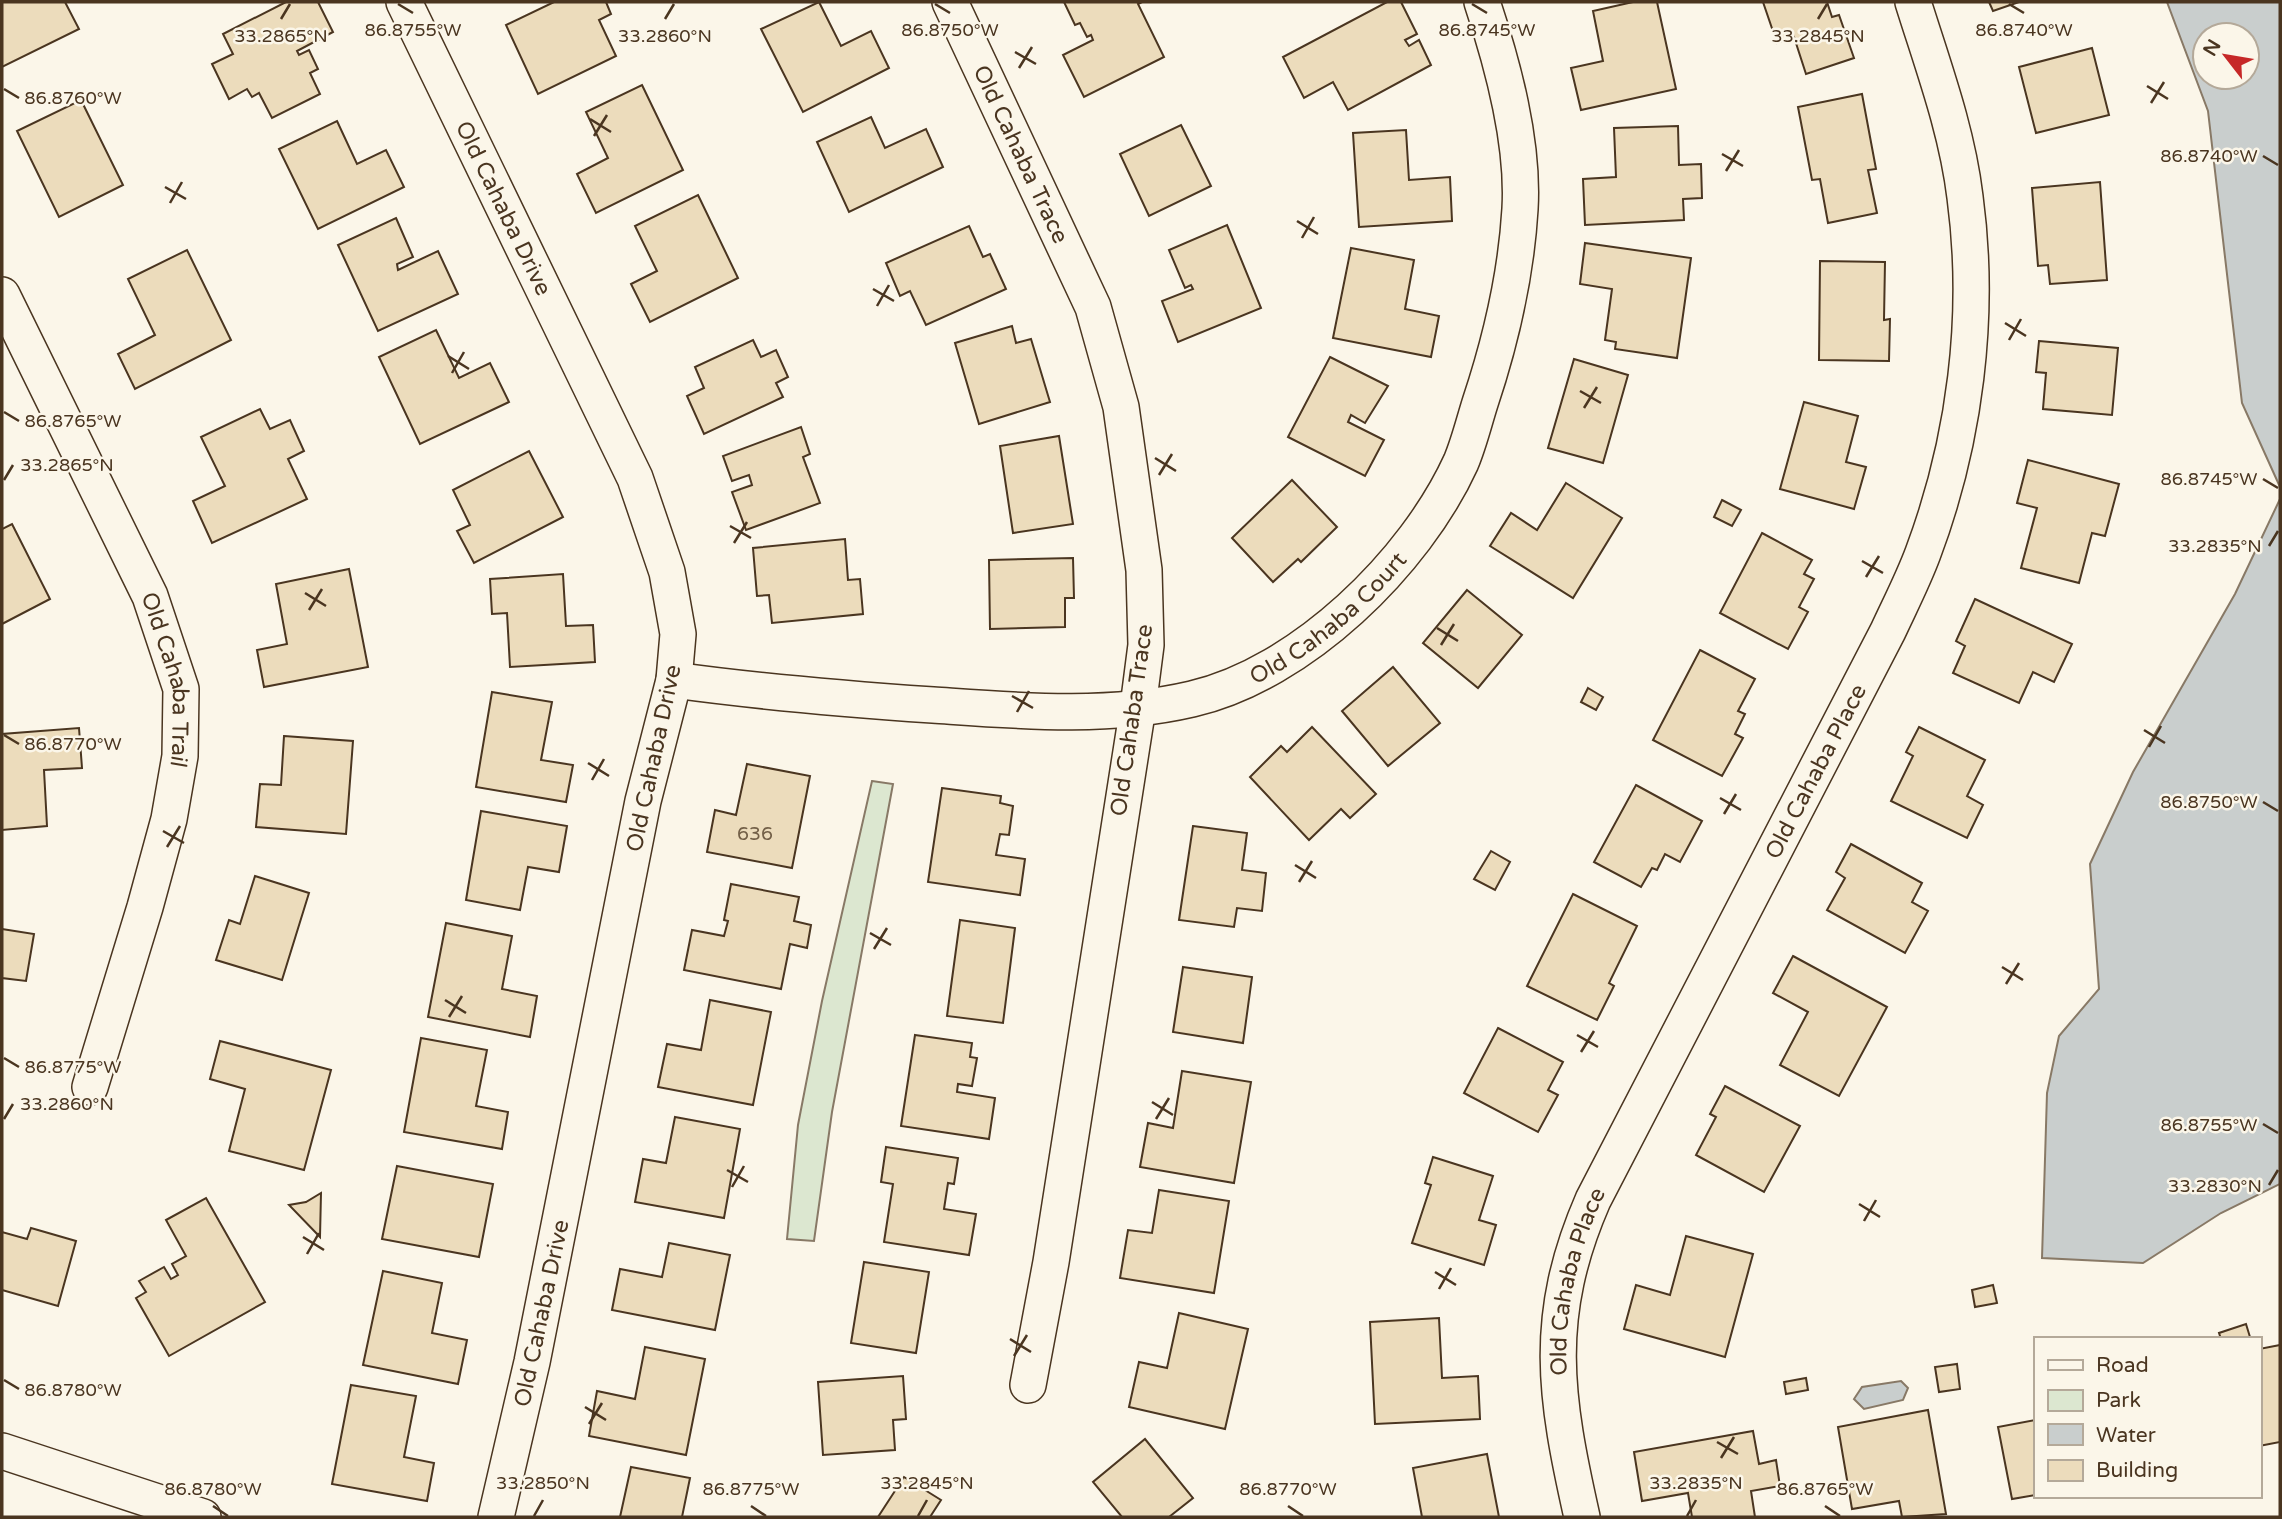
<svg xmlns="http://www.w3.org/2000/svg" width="2282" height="1519" viewBox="0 0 2282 1519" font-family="'Varela Round',sans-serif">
	<rect width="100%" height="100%" fill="#fbf6e9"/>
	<path fill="#dce7d0" stroke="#887966" stroke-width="2" d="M872,781L893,784L832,1112L814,1241L787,1239L798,1125L822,1001Z"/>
	<g fill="#c9cecd" stroke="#887966" stroke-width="2" fill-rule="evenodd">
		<path d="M2167,2H2280V487L2242,403L2208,111ZM2205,35H2247V77H2205Z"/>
		<path d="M2280,499V1184L2221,1213L2143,1263L2042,1258L2047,1093L2059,1036L2099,989L2090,864L2133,772L2235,594Z"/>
		<path d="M1901,1381L1908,1388L1903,1400L1864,1409L1854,1399L1862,1387Z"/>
	</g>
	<g fill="#ecdcbc" stroke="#4a3520" stroke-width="2">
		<path d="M2,2H65L79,29L2,67Z"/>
		<path d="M286,2H318L333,32L297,51L299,55L309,50L318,69L310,73L320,94L272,118L259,93L252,97L247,89L229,99L212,64L233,54L223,34Z"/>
		<path d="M554,2H606L611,14L599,20L616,56L538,94L506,25Z"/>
		<path d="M819,2L841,46L871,31L889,68L803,112L761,29Z"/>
		<path d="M1064,2H1142L1138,4L1164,57L1084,97L1063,55L1093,40L1091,35L1087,37L1080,23L1075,25Z"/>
		<path d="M1387,2H1401L1417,34L1405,40L1409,46L1419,40L1431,65L1348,110L1333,82L1304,98L1283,57Z"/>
		<path d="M1633,2H1657L1676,89L1581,110L1571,68L1603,61L1593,11Z"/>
		<path d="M1763,2H1827L1832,17L1839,15L1854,58L1806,74L1794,37L1777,43Z"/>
		<path d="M1989,2H2019L1993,11Z"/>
		<path d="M2092,48L2109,115L2036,133L2019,67Z"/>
		<path d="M642,85L683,170L596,213L577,174L608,158L586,112Z"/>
		<path d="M1862,94L1876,169L1868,170L1877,213L1828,223L1820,179L1812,180L1798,107Z"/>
		<path d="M81,100L123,185L59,217L17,131Z"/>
		<path d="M871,117L885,148L926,129L943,167L849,212L817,142Z"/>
		<path d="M337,121L357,164L386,150L404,187L318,229L279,149Z"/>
		<path d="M1181,125L1211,186L1149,216L1120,154Z"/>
		<path d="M1678,126L1679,165L1701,164L1702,198L1683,199L1684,220L1585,225L1583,179L1616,177L1614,128Z"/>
		<path d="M1406,130L1409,180L1450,177L1452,221L1359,227L1353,133Z"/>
		<path d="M2100,182L2107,280L2050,284L2048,265L2038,266L2032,188Z"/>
		<path d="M698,195L738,278L650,322L631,284L657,271L635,226Z"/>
		<path d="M396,218L413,257L397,264L398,270L438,251L458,294L378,331L338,245Z"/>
		<path d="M1227,225L1261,308L1178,342L1162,301L1193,289L1191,285L1185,288L1169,250Z"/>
		<path d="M969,226L983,257L990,254L1006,289L926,325L910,291L900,296L886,263Z"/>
		<path d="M1585,243L1691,258L1677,358L1615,349L1616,342L1605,340L1612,289L1580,284Z"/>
		<path d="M1351,248L1414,260L1405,309L1439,316L1431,357L1333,338Z"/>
		<path d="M187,250L231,340L135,389L118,354L155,335L128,279Z"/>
		<path d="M1820,261L1885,262L1884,320L1890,319L1889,361L1819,360Z"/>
		<path d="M1012,326L1016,343L1031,339L1050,402L979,424L955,343Z"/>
		<path d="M436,330L459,378L490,363L509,402L420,444L379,357Z"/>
		<path d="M753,340L761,357L776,350L788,377L776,383L783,397L704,434L687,396L704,388L695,367Z"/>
		<path d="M2039,341L2118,348L2112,415L2043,409L2046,373L2036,372Z"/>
		<path d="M1330,357L1388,386L1365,423L1351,415L1348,422L1384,440L1365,476L1288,437Z"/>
		<path d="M1574,359L1628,375L1603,463L1548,448Z"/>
		<path d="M1804,402L1858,416L1846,462L1866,467L1854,509L1780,489Z"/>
		<path d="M260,409L270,429L290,420L304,451L288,459L307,499L212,543L193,501L225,486L201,437Z"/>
		<path d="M801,427L810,454L803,457L820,503L746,530L732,492L752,485L749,475L732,481L723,456Z"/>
		<path d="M1059,436L1073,524L1013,533L1000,446Z"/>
		<path d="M529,451L563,517L474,563L457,531L470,525L453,490Z"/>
		<path d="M2028,460L2119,484L2105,536L2092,533L2079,583L2021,568L2037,508L2017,503Z"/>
		<path d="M1292,480L1337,527L1301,562L1298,559L1273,582L1232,538Z"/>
		<path d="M1566,483L1622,518L1573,598L1490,546L1511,513L1537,530Z"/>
		<path d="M1722,500L1741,510L1732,526L1714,517Z"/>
		<path d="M12,524L50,599L2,624V529Z"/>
		<path d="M1762,533L1812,560L1804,574L1814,579L1799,607L1808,612L1788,649L1720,613Z"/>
		<path d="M845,539L848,580L860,579L863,614L772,623L769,595L757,596L753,548Z"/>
		<path d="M1073,558L1074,598H1065V627L990,629L989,560Z"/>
		<path d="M349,569L368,667L264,687L257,650L287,644L276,584Z"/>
		<path d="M563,574L566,626L593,625L595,662L510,667L507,613L492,614L490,579Z"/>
		<path d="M1467,590L1522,635L1478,688L1423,643Z"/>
		<path d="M1975,599L2072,644L2054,682L2033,672L2019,703L1953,673L1965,646L1956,641Z"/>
		<path d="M1700,650L1755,679L1738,711L1745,714L1735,734L1743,738L1722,776L1653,740Z"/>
		<path d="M1393,667L1440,723L1388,766L1342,711Z"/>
		<path d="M1588,688L1603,697L1596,710L1581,702Z"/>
		<path d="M492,692L552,702L541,760L573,765L566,802L476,787Z"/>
		<path d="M1312,727L1376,794L1350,818L1341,809L1309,840L1250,777L1281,746L1287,752Z"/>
		<path d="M1919,727L1985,760L1967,796L1983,805L1967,838L1891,801L1913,756L1906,752Z"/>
		<path d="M79,728L82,768L44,770L47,826L2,830V734Z"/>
		<path d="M284,736L353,741L346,834L256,827L260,784L281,785Z"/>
		<path d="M747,764L810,776L792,868L707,852L715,810L736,815Z"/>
		<path d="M1636,785L1702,821L1680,862L1665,854L1657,870L1652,868L1641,887L1594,862Z"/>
		<path d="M942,788L1001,796L1000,803L1013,806L1009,835L1000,834L996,855L1025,859L1020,895L928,882Z"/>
		<path d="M481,811L567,826L559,872L528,867L520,910L466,900Z"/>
		<path d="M1193,826L1247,833L1242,870L1266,873L1262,911L1237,908L1234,927L1179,920Z"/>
		<path d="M1851,844L1922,883L1912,902L1928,911L1905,953L1827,910L1845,878L1836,872Z"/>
		<path d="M1491,851L1510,862L1495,890L1474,879Z"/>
		<path d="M255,876L309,893L282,980L216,960L229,920L240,924Z"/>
		<path d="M731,884L799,897L794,921L811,925L807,948L790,944L781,989L684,970L692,930L724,936L728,921L724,920Z"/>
		<path d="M1573,894L1637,926L1609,983L1614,986L1597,1020L1527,986Z"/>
		<path d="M960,920L1015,928L1003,1023L947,1016Z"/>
		<path d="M446,923L512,936L502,989L537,996L530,1037L428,1017Z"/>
		<path d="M2,929L34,934L26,981L2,978Z"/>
		<path d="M1793,956L1887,1007L1839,1096L1780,1065L1808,1012L1773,993Z"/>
		<path d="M1183,967L1252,977L1243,1043L1173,1032Z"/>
		<path d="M710,1000L771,1012L753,1105L658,1087L667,1044L701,1050Z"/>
		<path d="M1498,1028L1563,1062L1548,1090L1558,1095L1538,1132L1464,1093Z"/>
		<path d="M915,1035L972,1043L970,1057L977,1058L972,1086L958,1084L957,1092L995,1098L989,1139L901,1126Z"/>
		<path d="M421,1038L487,1050L476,1106L508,1112L502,1149L404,1132Z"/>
		<path d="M220,1041L331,1070L304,1170L229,1151L245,1089L210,1079Z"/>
		<path d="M1182,1071L1251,1082L1234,1183L1140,1167L1148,1123L1173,1128Z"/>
		<path d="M1725,1086L1800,1126L1764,1192L1696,1155L1716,1117L1710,1114Z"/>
		<path d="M675,1117L740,1129L724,1218L635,1202L643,1159L666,1163Z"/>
		<path d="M886,1147L958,1158L954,1184L948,1183L944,1209L976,1214L969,1255L884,1242L893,1184L881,1182Z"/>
		<path d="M1433,1157L1493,1176L1479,1220L1496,1225L1484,1265L1412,1243L1431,1185L1425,1183Z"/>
		<path d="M397,1166L493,1184L479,1257L382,1239Z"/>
		<path d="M1159,1190L1229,1201L1214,1293L1120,1278L1128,1230L1152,1233Z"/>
		<path d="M321,1193L320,1237L289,1205L306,1202Z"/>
		<path d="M206,1198L265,1302L169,1356L136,1298L146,1292L139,1281L164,1267L171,1279L178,1275L172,1264L186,1256L166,1220Z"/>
		<path d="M31,1228L76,1241L58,1306L2,1290V1232L27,1239Z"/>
		<path d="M1686,1236L1753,1254L1725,1357L1624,1329L1636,1285L1670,1295Z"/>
		<path d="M669,1243L730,1255L715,1330L612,1310L620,1269L662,1277Z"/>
		<path d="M864,1262L929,1272L916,1353L851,1343Z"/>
		<path d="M383,1271L442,1283L432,1333L467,1340L458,1384L363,1365Z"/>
		<path d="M1993,1285L1997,1303L1975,1307L1972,1290Z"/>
		<path d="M1179,1313L1248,1329L1225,1429L1129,1407L1139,1362L1167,1368Z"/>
		<path d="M1439,1318L1442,1378L1478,1376L1480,1419L1375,1424L1370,1322Z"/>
		<path d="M2246,1324L2250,1337L2221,1339L2219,1333Z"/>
		<path d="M2280,1345V1442L2259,1446V1349Z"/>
		<path d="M645,1347L705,1359L686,1455L589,1436L597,1391L635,1399Z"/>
		<path d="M1957,1364L1960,1389L1939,1392L1935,1367Z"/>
		<path d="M903,1376L906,1419L893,1420L895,1450L823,1455L818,1382Z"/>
		<path d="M1806,1378L1808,1390L1786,1394L1784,1382Z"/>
		<path d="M351,1385L416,1396L404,1457L434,1463L427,1501L332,1484Z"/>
		<path d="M1928,1410L1946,1514L1902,1517L1899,1501L1852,1509L1838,1427Z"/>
		<path d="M2035,1420V1495L2012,1499L1998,1427Z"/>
		<path d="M1753,1431L1759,1464L1776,1460L1780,1486L1751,1491L1755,1517H1692L1688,1493L1642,1501L1634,1452Z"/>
		<path d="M1145,1439L1193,1498L1169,1517H1122L1093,1482Z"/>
		<path d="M1487,1454L1499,1517H1422L1413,1468Z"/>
		<path d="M631,1467L690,1478L682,1517H620Z"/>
		<path d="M904,1477L941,1500L930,1517H878Z"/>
	</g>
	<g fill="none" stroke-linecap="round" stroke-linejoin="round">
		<defs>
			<g id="street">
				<path id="s1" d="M404,2L635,478L667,572L678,634L674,680L643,801L532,1362L496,1517"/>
				<path id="s2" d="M950,2L1093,307L1121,407L1144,570L1146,645L1138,707L1051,1262L1028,1385"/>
				<path id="s3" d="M2,295L150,596L181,689L180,756L169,819L145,907L90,1087"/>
				<path id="s4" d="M674,680C760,692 846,699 933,705C1020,711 1106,719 1192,699C1301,674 1415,563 1461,462C1469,443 1474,422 1480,403C1501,340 1516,277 1520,209C1524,142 1503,65 1482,2"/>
				<path d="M2,1451L203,1517"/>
				<path id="s5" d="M1582,1517C1555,1397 1542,1317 1593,1200L1888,631C1900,605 1913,580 1923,553C1965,441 1981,316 1965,197C1957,130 1933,66 1913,2"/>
			</g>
		</defs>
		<use href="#street" stroke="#4a3520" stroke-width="38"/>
		<use href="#street" stroke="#fbf6e9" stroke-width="35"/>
	</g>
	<path fill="none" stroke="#4a3520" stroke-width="2.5" d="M398,4L413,13M935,4L950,13M1472,4L1487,13M2009,4L2024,13M281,19L290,4M665,19L674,4M1818,19L1827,4M1015,52L1036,64M1019,68L1032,47M2147,86L2168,99M4,89L19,98M2151,103L2164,82M590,119L611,132M594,136L607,115M1722,154L1743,166M2263,156L2278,165M1726,171L1739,150M165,187L186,199M170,203L182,182M1297,221L1318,234M1302,238L1314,217M873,289L894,301M877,306L889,285M2005,323L2026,336M2009,340L2021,319M448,356L469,369M452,373L464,352M1580,391L1601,403M1584,408L1597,387M4,412L19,421M1155,458L1176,471M1159,475L1172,454M2263,479L2278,488M4,480L13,465M730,526L751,538M734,543L747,522M2269,546L2278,531M1862,561L1883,573M1866,577L1879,556M305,593L326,606M309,610L322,589M1437,628L1458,641M1441,645L1454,624M1012,696L1033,708M1017,712L1029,691M2144,730L2165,743M4,735L19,744M2149,747L2161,726M588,763L609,776M592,780L604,759M1720,798L1741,810M2263,802L2278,811M1724,814L1736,794M163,831L184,843M167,847L180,826M1295,865L1316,878M1299,882L1312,861M870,933L891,945M874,949L887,928M2002,967L2023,980M2006,984L2019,963M445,1000L466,1013M449,1017L462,996M1577,1035L1598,1047M1581,1052L1594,1031M4,1058L19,1067M1152,1102L1173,1115M4,1119L13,1104M1156,1119L1169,1098M2263,1124L2278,1133M727,1170L748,1182M2269,1185L2278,1170M732,1187L744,1166M1859,1204L1880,1217M1864,1221L1876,1200M303,1237L324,1250M307,1254L319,1233M1435,1272L1456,1285M1439,1289L1451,1268M1010,1339L1031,1352M1014,1356L1027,1335M4,1380L19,1389M585,1407L606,1420M589,1424L602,1403M1717,1442L1738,1454M1721,1458L1734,1437M213,1506L228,1516M751,1506L766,1516M1288,1506L1303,1516M1825,1506L1840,1516M534,1516L543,1500M918,1516L927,1500M1687,1516L1696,1500"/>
	<g text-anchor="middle" stroke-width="5" stroke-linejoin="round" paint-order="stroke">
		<g font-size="19" fill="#725f47">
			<text x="755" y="840">636</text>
		</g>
		<g font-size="23" fill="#4a3520" stroke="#fbf6e9">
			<text dy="8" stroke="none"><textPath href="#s2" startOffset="168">Old Cahaba Trace</textPath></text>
			<text dy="8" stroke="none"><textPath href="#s1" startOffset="229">Old Cahaba Drive</textPath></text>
			<text dy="8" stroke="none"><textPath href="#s4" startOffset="681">Old Cahaba Court</textPath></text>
			<text dy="8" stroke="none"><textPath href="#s3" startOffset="422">Old Cahaba Trail</textPath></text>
			<text transform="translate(1131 720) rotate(-82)" y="8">Old Cahaba Trace</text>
			<text transform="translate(653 758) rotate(-78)" y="8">Old Cahaba Drive</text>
			<text dy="8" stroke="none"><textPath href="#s5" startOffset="807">Old Cahaba Place</textPath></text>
			<text dy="8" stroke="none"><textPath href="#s5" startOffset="240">Old Cahaba Place</textPath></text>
			<text transform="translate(541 1313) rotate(-78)" y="8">Old Cahaba Drive</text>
		</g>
	</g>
	<g font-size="18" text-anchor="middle" fill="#4a3520" stroke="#fbf6e9" stroke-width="5" stroke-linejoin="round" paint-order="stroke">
		<text x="413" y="36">86.8755°W</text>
		<text x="950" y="36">86.8750°W</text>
		<text x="1487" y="36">86.8745°W</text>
		<text x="2024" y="36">86.8740°W</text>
		<text x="665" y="42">33.2860°N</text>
		<text x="281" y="42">33.2865°N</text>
		<text x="1818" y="42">33.2845°N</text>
		<text x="73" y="104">86.8760°W</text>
		<text x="2209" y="162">86.8740°W</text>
		<text x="73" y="427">86.8765°W</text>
		<text x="67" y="471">33.2865°N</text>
		<text x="2209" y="485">86.8745°W</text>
		<text x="2215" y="552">33.2835°N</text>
		<text x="73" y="750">86.8770°W</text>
		<text x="2209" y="808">86.8750°W</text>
		<text x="73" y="1073">86.8775°W</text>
		<text x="67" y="1110">33.2860°N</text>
		<text x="2209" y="1131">86.8755°W</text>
		<text x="2215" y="1192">33.2830°N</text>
		<text x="73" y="1396">86.8780°W</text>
		<text x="543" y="1489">33.2850°N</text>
		<text x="927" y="1489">33.2845°N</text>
		<text x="1696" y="1489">33.2835°N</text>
		<text x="213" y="1495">86.8780°W</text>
		<text x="751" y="1495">86.8775°W</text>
		<text x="1288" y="1495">86.8770°W</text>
		<text x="1825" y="1495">86.8765°W</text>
	</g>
	<rect width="2282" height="1519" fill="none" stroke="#4a3520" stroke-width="7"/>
	<rect x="2034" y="1337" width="228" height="161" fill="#fbf6e9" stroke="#b4a999" stroke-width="2"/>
	<rect x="2048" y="1360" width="35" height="10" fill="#fbf6e9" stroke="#b4a999" stroke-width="2"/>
	<text x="2096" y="1372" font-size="21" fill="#4a3520">Road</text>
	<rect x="2048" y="1390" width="35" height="21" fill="#dce7d0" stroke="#b4a999" stroke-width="2"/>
	<text x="2096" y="1407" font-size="21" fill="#4a3520">Park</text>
	<rect x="2048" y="1424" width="35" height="21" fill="#c9cecd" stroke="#b4a999" stroke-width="2"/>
	<text x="2096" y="1442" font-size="21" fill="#4a3520">Water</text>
	<rect x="2048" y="1460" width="35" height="21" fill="#ecdcbc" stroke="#b4a999" stroke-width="2"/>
	<text x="2096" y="1477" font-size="21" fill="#4a3520">Building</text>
	<g transform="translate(2226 56) rotate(301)"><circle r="33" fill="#fbf6e9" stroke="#b4a999" stroke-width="2"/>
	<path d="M0-5L12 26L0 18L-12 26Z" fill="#c62828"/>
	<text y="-10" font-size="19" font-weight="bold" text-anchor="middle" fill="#4a3520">N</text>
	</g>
</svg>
